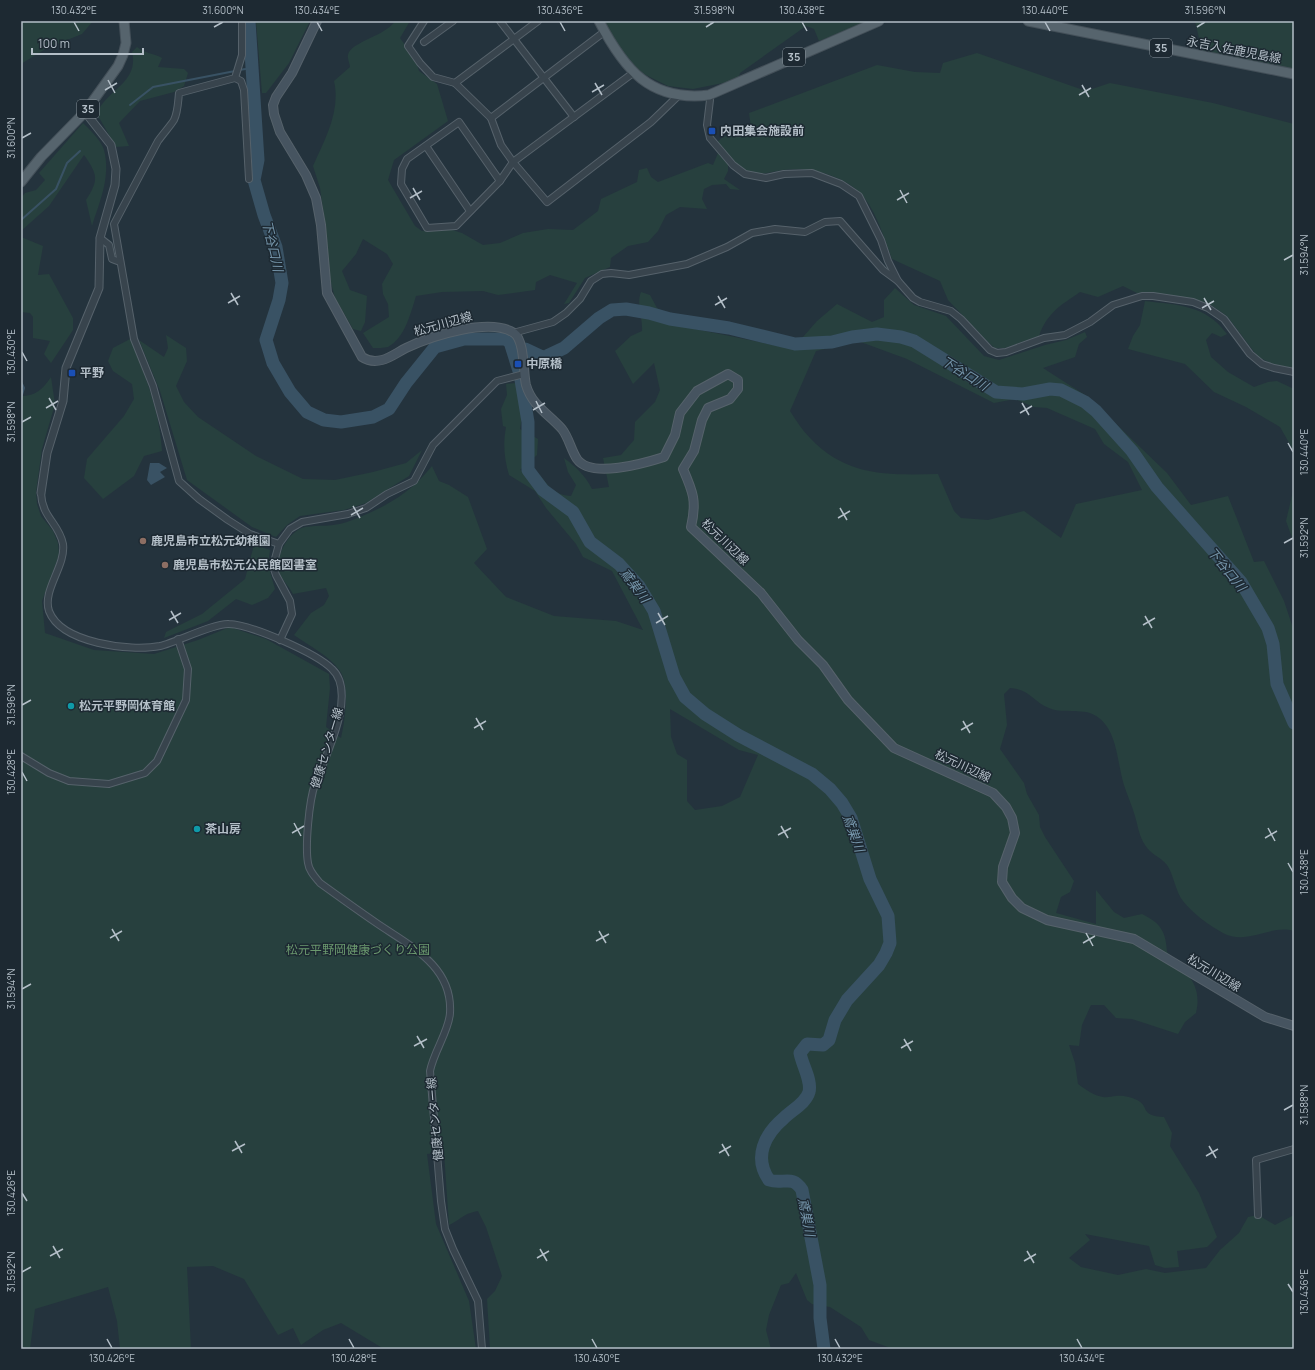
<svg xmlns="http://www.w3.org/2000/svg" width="1315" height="1370" viewBox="0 0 1315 1370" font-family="Manrope,'Noto Sans JP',sans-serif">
	<rect width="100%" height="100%" fill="#24333d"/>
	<g fill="#27403e" fill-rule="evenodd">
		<path d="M21,21H93L82,34L47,48L21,64Z"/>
		<path d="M256,21H310L289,63L266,93H262Z"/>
		<path d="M395,21H410L400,38L416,61L419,71L437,84L448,121L394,160L388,180L415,226L422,231L443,227L462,233L483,245L500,243L523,233L548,229L573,230L598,211L601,199L637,182L639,170L647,168L651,177L658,182L708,163L713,165L718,153L728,164V171L724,179L740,190L730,189L726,184L712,185L704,189L702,199L707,209L680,207L666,215L658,231L648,242L628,246L611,258L610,267L585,278L569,303L564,304L577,283L550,275L536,282L535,290L498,295L483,291L442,292L416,296C411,312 405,338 388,347C384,348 377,348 373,348L363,333L389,317L388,304L383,294L382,284L393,264L387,254L363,239L356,254L342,271L350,290L367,296L365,322L361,331L353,329L335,298L330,279L325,223L320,188L313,166C325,139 341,111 334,81L350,67C350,64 347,58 348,55C350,42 386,36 395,21Z"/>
		<path d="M603,21H869L819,41L814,29L806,26L740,73L738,80L693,89L668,86L644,74L627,60Z"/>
		<path d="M1195,21H1294V71L1202,51Z"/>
		<path d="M137,47C144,53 153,53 162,58L158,67L184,69L188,73L184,86L174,92L140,101L119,123L129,146L116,147L97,114C104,91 140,83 132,52Z"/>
		<path d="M977,53L1086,91L1110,83L1213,103L1294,124V368L1275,365L1258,357L1227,316L1208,303L1166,294L1137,293L1123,286L1098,297L1080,292C1061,305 1047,313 1039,336L1005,348H995L988,342L948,300L940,281L892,259C885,240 878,217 866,200C849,176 811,166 783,170C769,172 759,177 744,170C734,164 724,151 717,142L723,137L751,127L749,113L877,65L915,72L940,73L943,63Z"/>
		<path d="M83,123C90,130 101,140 104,150C111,176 100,201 92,226L86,200C99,180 98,175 84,155L49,206L21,231V198L25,193L36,190L45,180L39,173Z"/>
		<path d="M21,237L43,246L38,275L49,274L73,318V330L51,363L44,354L50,341L33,338V317L30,313L21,312Z"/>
		<path d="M895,288L914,305L946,316L984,356L999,360L1045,345L1066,340L1085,332L1087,337L1079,344L1075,357L1043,368L1088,397L1167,473L1191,505L1228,496L1254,562L1264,561L1284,601L1294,631V931C1270,924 1247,946 1223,933C1210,926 1192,913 1183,901C1175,891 1174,875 1167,865C1161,857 1150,854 1145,845C1139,836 1138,826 1135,816C1132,805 1127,795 1124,785C1117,763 1118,733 1099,718C1085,706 1065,715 1049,708C1033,702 1030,689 1010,688L1004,694L1007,725L1000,749L1024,783L1027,794L1039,815L1040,827L1045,837L1074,881L1070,892L1061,897L1056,913L1096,924V890L1114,912L1124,918L1142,914C1161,923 1166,932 1167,952C1185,972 1203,983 1196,1013L1185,1022L1178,1034L1132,1019L1116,1018L1104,1005H1091L1082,1025L1079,1046L1069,1045L1075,1063L1078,1084C1085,1089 1094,1096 1103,1097C1107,1098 1112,1096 1116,1096C1122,1095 1131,1097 1137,1100C1150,1106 1139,1116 1164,1117L1172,1133L1170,1146L1199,1193L1217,1237L1207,1247L1177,1251L1179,1267L1165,1268L1155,1265L1149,1246L1085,1234L1090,1240L1069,1258L1081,1267L1118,1275L1146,1269L1165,1273L1206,1268L1220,1250L1239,1233L1248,1217L1258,1215L1275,1225L1294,1215V1349H893L869,1340L861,1327L830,1307L812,1304L807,1300L796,1273L789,1283L781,1285L769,1315L766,1330L771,1349H490L487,1299L495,1291L502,1276L486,1227L478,1211C462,1214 462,1219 449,1225L444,1152L427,1154L436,1224L469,1301L476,1349H384L341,1323L323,1330L301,1345L293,1328L278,1335L244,1279L213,1266L187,1267L191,1349H120L117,1321L108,1287L35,1309L30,1349H21V396C36,396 43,389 51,377L55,404L42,449L36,492L37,504L41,516L53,531L58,543L59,555L42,601L45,633L94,650L154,654L198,640L230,627L266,639L329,674L330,688L326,727L341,738C345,721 350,685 340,671C329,655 309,646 294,635L311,613L324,605L329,596L326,588L293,594C290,588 282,579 280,574C273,559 289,530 305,527C318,525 334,527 347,522C382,509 409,495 432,466L439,481L449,485L468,497L487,549L474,563L506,597L554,616L616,621L643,630L612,571L583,557L576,544L546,508L535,491L509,475C504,458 503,444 506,427L503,426L501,409L507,395L506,384L516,383L522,418L520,429L538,439L537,455L520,470L540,475C549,487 555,495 571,496L576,485L568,472L564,458C576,467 585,475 592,489L609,487L603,458L621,455L634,440L635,422L655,402L660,390L654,363L633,384L615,351L631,336L642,331C643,318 636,305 641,292L650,295L657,308L695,329L783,347L803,337L817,321L837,304L872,322L884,317V300ZM858,341L907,359L994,403L1015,399L1034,407L1047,408L1095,429L1104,444L1128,462L1142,490L1076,504L1061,538L1024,511L988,520L961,518L954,511L938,474C888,475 847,477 810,438C802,430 796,420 790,411L816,351ZM670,709L739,750L758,755L740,797L722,806L695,810L687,801V760L677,754L671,737Z"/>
		<path d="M1145,301C1178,305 1206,305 1227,334L1221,337L1212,333L1206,340L1211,357L1228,372L1254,387L1268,382L1277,381L1294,389V471L1292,448L1280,427L1246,407L1214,392L1185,364L1128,349L1133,336L1140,325Z"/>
		<path d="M166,335L186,348L187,361L176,386L184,402L198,417L256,456L303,479L335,480L373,472L406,463L422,450L409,476L366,503L344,510L300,516L287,525L276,537L252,527L187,480L160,391L139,340L164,357L168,348Z"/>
		<path d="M130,339C145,374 160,412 162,451L144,456L134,476L103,499L84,478L87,459L124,416L134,399L132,384L113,371L108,361L113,348Z"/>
		<path d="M1294,487V543L1286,521Z"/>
		<path d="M254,545L270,550L268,565L275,589L268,598L252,605L236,599L208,621L164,638L166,632L202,614L245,579Z"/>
	</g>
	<path fill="#395264" d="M150,463H159L167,468L160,472L165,477L151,485L147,480Z"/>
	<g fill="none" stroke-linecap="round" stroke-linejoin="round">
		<g stroke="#395264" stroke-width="2">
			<path d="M239,70L252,68"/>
			<path d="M130,105L153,87L235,71"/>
			<path d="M21,220L56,189L67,163L80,151"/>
			<path d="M21,382L24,388L21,398"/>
		</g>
		<g stroke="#395264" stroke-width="13">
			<path d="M249,21L258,160L254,180L264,215L276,247L282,283L279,300L266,340L273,363L290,392L307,412L324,420L341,422L373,417L389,409L406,383L435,347L464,339H505L510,342L520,374L528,422V470L543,490L573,512L590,542L619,564L639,586L654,611L674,677L685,697L705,714L738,735L812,774L830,789L842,803L851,818L870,879L888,916L890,943L886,953L879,965L847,1000L835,1020L829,1040L823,1045L807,1044L800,1053C802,1065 812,1080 809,1092C806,1103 792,1110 784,1118C765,1134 753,1157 769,1180C783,1185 792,1174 802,1190L820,1285V1318L824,1349"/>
			<path d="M525,349L542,357L547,356L564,348L599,318L612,310L626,309L649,313L670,319L729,328L795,344L832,342L852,337L877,334L901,337L914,341L996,392L1023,394L1050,389L1061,390L1085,402L1096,411L1132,451L1157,487L1241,582L1268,628L1273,644L1277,684L1294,723"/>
		</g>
		<defs>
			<g id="minor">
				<path d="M242,21V55L235,78L179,93C178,102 178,112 174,120C171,125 163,134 158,141L114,224L134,339L153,386L179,481L199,499L228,520L250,534L279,544"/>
				<path d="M424,21L408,46L420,63L433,77L455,83L491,118L501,145L513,162L547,202L651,122L678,96"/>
				<path d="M500,21L574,117"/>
				<path d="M424,42L453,21"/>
				<path d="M235,78L241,81L244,90L249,179"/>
				<path d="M455,83L538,21"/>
				<path d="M709,95L710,100L707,125L710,138L733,165L745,174L766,178L784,174L812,173L841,184L859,196L881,240L888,261L898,281L913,298L920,302L951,311L961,319L990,350L997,353L1006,352L1044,338L1065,335L1090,322L1113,305L1142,296H1153L1193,302L1208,308L1224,319L1250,354L1262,364L1274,368L1294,372"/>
				<path d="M491,118L604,32"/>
				<path d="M459,122L500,181L456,226L427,228L401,184L402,169L407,159Z"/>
				<path d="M426,146L470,211"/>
				<path d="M500,181L513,162L633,73"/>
				<path d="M100,238L109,245L112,259L120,262"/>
				<path d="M513,333L553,322L566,313L580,299L591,281L602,274L611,273L629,275L687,264L727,247L752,233L775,229L805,232L825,222L840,221L883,270L898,281"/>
				<path d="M41,493C42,518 59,523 63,544C66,566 42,590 49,611C61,643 130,652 160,646C177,642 214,623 229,624C252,625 316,653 332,669C358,693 325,757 315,784C309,801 305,846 308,863C309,871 315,877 320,883C338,896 356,909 375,922C408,945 453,965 450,1013C449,1031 434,1051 430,1071L441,1201L445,1229L453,1249L478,1301L482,1349"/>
				<path d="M280,640L292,614L290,601L276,575L273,566L279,544L290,529L302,522L348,514L366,508L387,494L414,481L433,445L497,381L524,374"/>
				<path d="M21,756L49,773L69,781L109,784L145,773L157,761L186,700L188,669L178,639"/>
				<path d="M1258,1215L1256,1160L1294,1149"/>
			</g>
			<path id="tertiary" d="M41,493L47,453L63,401L66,368L99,288L100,238L115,185L116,169L111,145L85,112"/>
			<path id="secondary" d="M317,21L292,73L276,97L273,105L274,114L280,132L306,175L316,198L321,225L327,293L362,357C368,361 374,362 382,360C390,358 398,352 406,348C431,336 490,317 514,333C525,341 523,373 526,385C532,406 549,414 562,429C569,438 571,450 577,459C591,479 645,463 664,457L675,435L680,413L697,391L728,374L738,380V389L730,399L708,408L702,420L694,451L683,469C693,492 697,501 691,527L761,593L798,640L823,665L848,700L894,748L993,793L1006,807L1012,818L1015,833L1003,867L1002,882L1012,898L1022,908L1047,920L1134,939L1265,1017L1294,1026"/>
			<g id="primary">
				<path d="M599,21C624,69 650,102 709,95L879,21"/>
				<path d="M1028,21L1294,74"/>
				<path d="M21,182L41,157L85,112L118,66L123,55L126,43L124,21"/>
			</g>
		</defs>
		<use href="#minor" stroke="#56626b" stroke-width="8"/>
		<use href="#tertiary" stroke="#56626b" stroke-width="9"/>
		<use href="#secondary" stroke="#56626b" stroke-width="10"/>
		<use href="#primary" stroke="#445059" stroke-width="11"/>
		<use href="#minor" stroke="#38444d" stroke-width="6"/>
		<use href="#tertiary" stroke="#38444d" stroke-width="7"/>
		<use href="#secondary" stroke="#465460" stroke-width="8"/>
		<use href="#primary" stroke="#56646d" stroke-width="9"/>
	</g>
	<path fill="none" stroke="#b4bfc8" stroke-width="1.5" d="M74,22L79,31M317,22L322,31M560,22L565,31M802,22L807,31M1045,22L1050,31M214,27L223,22M706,27L714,22M1197,27L1205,22M108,80L115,93M595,83L602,95M1082,85L1089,97M105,90L117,83M592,92L604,85M1079,95L1091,88M22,138L31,133M413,188L420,200M900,190L907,203M410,198L422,191M897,200L909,193M1284,260L1293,255M231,293L238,305M718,296L725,308M1204,298L1211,310M228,303L240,296M715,305L727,298M1202,308L1214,301M22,352L27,361M49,398L56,410M536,401L542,413M1022,403L1029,415M46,408L58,401M533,410L545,403M1020,413L1032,406M22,422L31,417M1288,443L1293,452M353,506L360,518M840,508L847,520M351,515L363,508M838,518L850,511M1284,543L1293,538M171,611L178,623M658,613L665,625M1145,616L1152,628M169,620L181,613M656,623L668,616M1143,625L1155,618M22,705L31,700M476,718L483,730M963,721L970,733M474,728L486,721M961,730L973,723M22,772L27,781M294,823L301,836M781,826L788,838M1268,828L1275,841M292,833L304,826M778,835L791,828M1265,838L1277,831M1288,863L1293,872M112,929L119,941M599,931L606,943M1086,933L1093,946M110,938L122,931M596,941L609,934M1083,943L1095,936M22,989L31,984M417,1036L424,1048M904,1039L911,1051M414,1046L427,1039M901,1048L913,1041M1284,1110L1293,1105M235,1141L242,1153M722,1144L729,1156M1209,1146L1216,1158M232,1151L245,1144M719,1153L731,1146M1206,1156L1218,1149M22,1193L27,1201M53,1246L60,1258M540,1249L547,1261M1027,1251L1034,1263M50,1256L63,1249M537,1258L549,1251M1024,1261L1036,1254M22,1272L31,1267M1288,1284L1293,1292M107,1339L112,1348M349,1339L354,1348M592,1339L597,1348M835,1339L840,1348M1077,1339L1082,1348"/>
	<g fill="#1a4fb4" stroke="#1d2932" stroke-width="1.5">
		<rect x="708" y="127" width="8" height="8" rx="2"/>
		<rect x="514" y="360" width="8" height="8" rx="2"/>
		<rect x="68" y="369" width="8" height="8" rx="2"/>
	</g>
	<g fill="#8d6e63" stroke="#1d2932" stroke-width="1.5">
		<circle cx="143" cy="541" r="4"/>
		<circle cx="165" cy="565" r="4"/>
	</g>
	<g fill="#0f9aa8" stroke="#1d2932" stroke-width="1.5">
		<circle cx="71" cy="706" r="4"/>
		<circle cx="197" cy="829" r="4"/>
	</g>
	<g text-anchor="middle" stroke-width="3" stroke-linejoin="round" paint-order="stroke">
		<g fill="#1d2932" stroke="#87929b" stroke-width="1">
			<rect x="1150" y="39" width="22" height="18" rx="3"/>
			<rect x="783" y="48" width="22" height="18" rx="3"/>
			<rect x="77" y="100" width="22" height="18" rx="3"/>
		</g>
		<g font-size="11" font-weight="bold" fill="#b4bfc8">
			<text x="1161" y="52">35</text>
			<text x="794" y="61">35</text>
			<text x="88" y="113">35</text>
		</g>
		<g font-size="12" fill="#b4bfc8" stroke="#1d2932">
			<text transform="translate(1234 50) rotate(11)" y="4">永吉入佐鹿児島線</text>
			<text transform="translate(443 324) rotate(-16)" y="4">松元川辺線</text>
			<text transform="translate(725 542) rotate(44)" y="4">松元川辺線</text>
			<text transform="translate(327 748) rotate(-73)" y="4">健康センター線</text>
			<text transform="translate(963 766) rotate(25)" y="4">松元川辺線</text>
			<text transform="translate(1214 973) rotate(31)" y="4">松元川辺線</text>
			<text transform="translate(435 1119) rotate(-95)" y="4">健康センター線</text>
		</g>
		<g font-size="12" font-weight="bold" fill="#b4bfc8" stroke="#1d2932" text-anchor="start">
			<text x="720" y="135">内田集会施設前</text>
			<text x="526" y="368">中原橋</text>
			<text x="80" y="377">平野</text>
			<text x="151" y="545">鹿児島市立松元幼稚園</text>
			<text x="173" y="569">鹿児島市松元公民館図書室</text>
			<text x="79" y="710">松元平野岡体育館</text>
			<text x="205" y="833">茶山房</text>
		</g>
		<g font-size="12" fill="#6b996e" stroke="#1d2932">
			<text x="358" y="954">松元平野岡健康づくり公園</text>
		</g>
		<g font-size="13" font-style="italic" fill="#7595aa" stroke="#1d2932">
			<text transform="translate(273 246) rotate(77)" y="5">下谷口川</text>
			<text transform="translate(965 373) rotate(32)" y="5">下谷口川</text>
			<text transform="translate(1227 569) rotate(51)" y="5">下谷口川</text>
			<text transform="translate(635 585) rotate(53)" y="5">鳶巣川</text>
			<text transform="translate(854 833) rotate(70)" y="5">鳶巣川</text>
			<text transform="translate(807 1217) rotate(79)" y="5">鳶巣川</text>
		</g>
	</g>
	<rect width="1315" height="1370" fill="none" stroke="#1d2932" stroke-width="44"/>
	<path d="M32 48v6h111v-6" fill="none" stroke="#b4bfc8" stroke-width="2"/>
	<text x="38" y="48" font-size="12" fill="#b4bfc8" stroke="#1d2932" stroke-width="3" paint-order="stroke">100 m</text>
	<rect x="22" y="22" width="1271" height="1326" fill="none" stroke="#b4bfc8" stroke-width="1.5"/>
	<g font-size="10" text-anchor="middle" fill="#b4bfc8">
		<text x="74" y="14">130.432°E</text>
		<text x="223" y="14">31.600°N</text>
		<text x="317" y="14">130.434°E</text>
		<text x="560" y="14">130.436°E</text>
		<text x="714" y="14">31.598°N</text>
		<text x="802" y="14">130.438°E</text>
		<text x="1045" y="14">130.440°E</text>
		<text x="1205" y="14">31.596°N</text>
		<text transform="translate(11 138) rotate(-90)" y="4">31.600°N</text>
		<text transform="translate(1304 255) rotate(-90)" y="4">31.594°N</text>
		<text transform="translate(11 352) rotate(-90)" y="4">130.430°E</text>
		<text transform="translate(11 422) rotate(-90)" y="4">31.598°N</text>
		<text transform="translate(1304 452) rotate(-90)" y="4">130.440°E</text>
		<text transform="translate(1304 538) rotate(-90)" y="4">31.592°N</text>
		<text transform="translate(11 705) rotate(-90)" y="4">31.596°N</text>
		<text transform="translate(11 772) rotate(-90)" y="4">130.428°E</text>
		<text transform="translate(1304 872) rotate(-90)" y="4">130.438°E</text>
		<text transform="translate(11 989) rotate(-90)" y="4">31.594°N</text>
		<text transform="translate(1304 1105) rotate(-90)" y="4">31.588°N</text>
		<text transform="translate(11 1193) rotate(-90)" y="4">130.426°E</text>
		<text transform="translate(11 1272) rotate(-90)" y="4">31.592°N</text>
		<text transform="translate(1304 1292) rotate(-90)" y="4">130.436°E</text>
		<text x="112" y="1362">130.426°E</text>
		<text x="354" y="1362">130.428°E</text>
		<text x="597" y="1362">130.430°E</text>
		<text x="840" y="1362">130.432°E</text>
		<text x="1082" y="1362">130.434°E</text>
	</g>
</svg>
